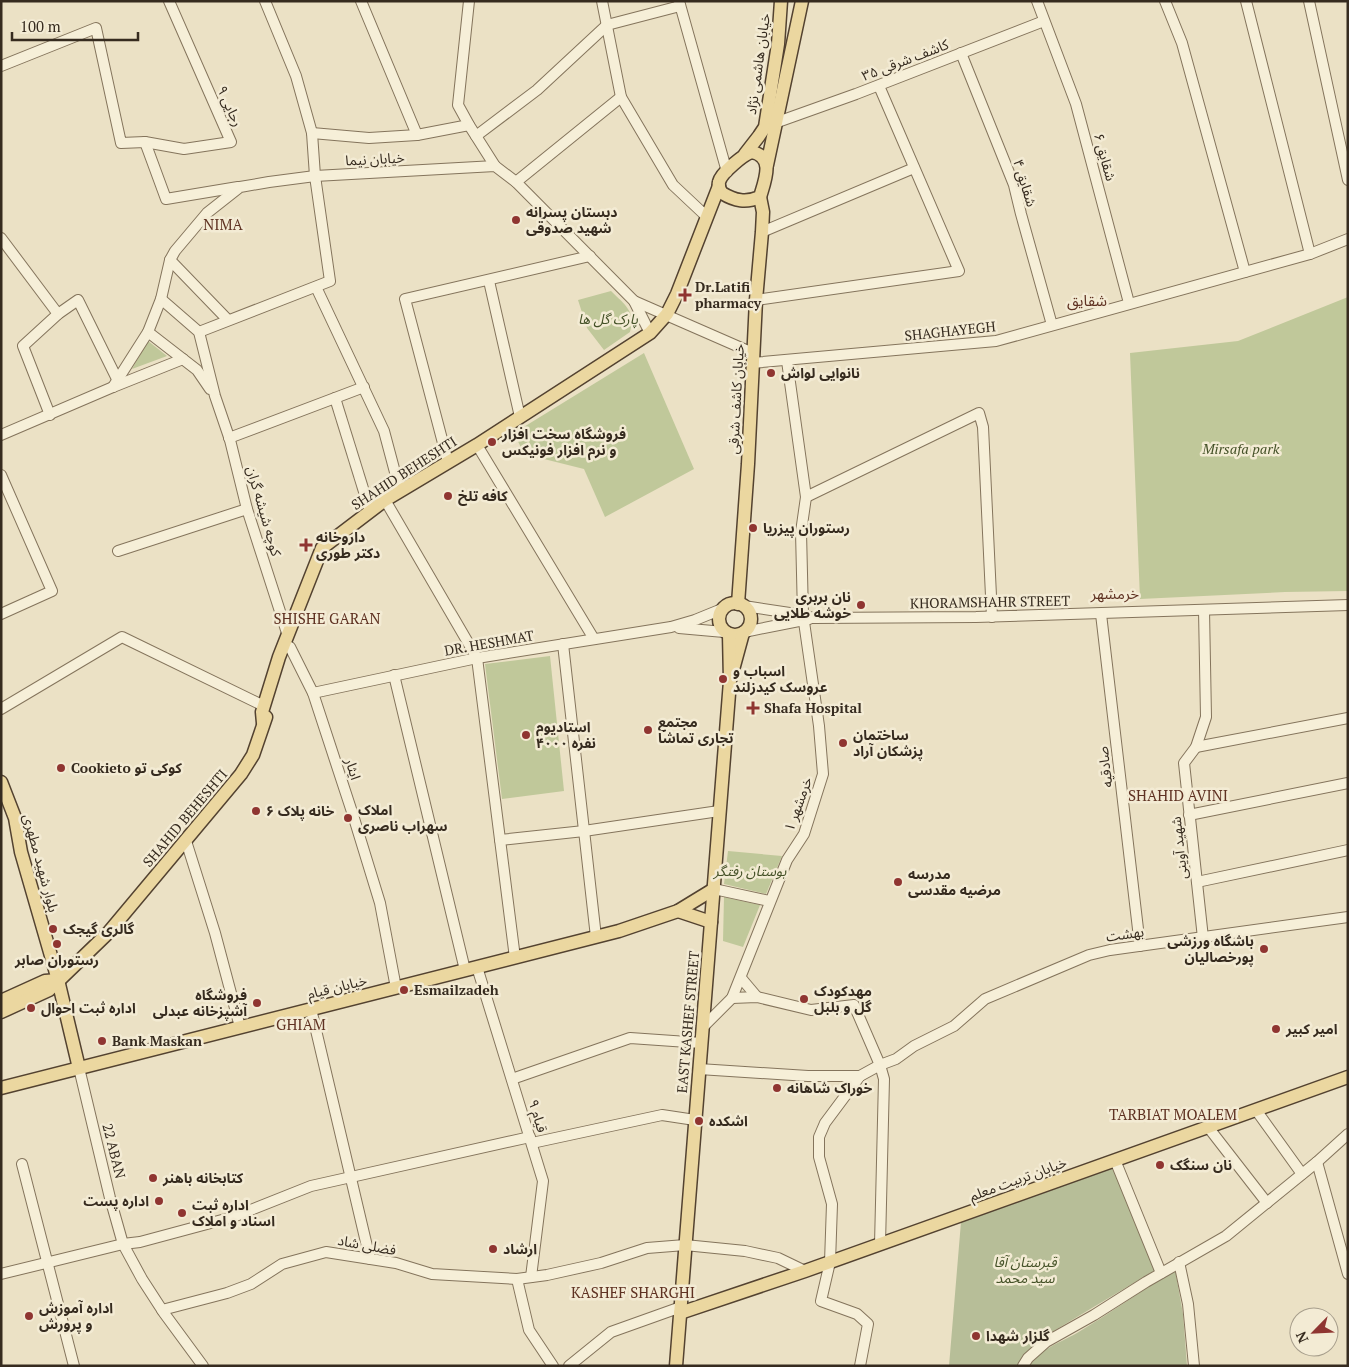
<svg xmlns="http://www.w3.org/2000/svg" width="1349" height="1367" viewBox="0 0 1349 1367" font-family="'PT Serif','Noto Sans Arabic',serif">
	<rect width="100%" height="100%" fill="#ebe1c5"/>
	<g fill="#c0c89a">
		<path d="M611,291C625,305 636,311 630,332L604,350L587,328L578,300Z"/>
		<path d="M1348,297V591L1285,592L1140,599L1130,353L1238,341Z"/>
		<path d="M148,341L167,356L132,369Z"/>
		<path d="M644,353L694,469L605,517L584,469L524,454L514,433Z"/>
		<path d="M550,656L564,791L502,799L485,664Z"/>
		<path d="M728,851L782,856L766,894L724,884Z"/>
		<path d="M724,897L760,905L743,947L723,941Z"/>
	</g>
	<g fill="#b7be98">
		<path d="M1116,1166L1157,1269L1047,1335L1030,1349L1016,1366H949L961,1222Z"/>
		<path d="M1175,1269L1183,1314L1187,1366H1029C1044,1347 1057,1344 1077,1333C1110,1313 1142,1291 1175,1269Z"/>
	</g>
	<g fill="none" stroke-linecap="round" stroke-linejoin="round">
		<defs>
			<g id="minor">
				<path d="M361,1L417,135"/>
				<path d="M469,1L458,105L469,125L495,166"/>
				<path d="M602,1L621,97L673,185L706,216"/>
				<path d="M679,1L727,172"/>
				<path d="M1037,1L1076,104L1129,303"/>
				<path d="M1165,1L1182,43L1245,272"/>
				<path d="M1246,1L1310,254"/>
				<path d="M1309,1L1348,180"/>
				<path d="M961,53L1014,185L1021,214L1052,325"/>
				<path d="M1,66L96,28L121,143L145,142L184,149L231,142L169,1"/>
				<path d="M772,124L856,94L1044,21"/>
				<path d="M312,133L369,138L417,135L469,125"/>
				<path d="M476,136L537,90L607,25L680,6"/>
				<path d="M145,142L166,199L238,187"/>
				<path d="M516,182L621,97"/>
				<path d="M762,232L914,168"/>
				<path d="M1,238L58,314"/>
				<path d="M170,260L227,319"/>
				<path d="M489,281L520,417"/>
				<path d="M316,287L384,431L400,491"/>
				<path d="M161,299L199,332L215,396L230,440L247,509L287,633"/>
				<path d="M756,300L959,271L879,86"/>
				<path d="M634,301L753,353"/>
				<path d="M148,332L197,370L210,389"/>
				<path d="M199,332L330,281L315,176L312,133L296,76L265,1"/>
				<path d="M752,363L996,341L1310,254L1348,239"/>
				<path d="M113,387L148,332L161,299L170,260L175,251L207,213L240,187L269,182L315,176L495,166L516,182L634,301L650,333"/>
				<path d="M335,398L370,511"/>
				<path d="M50,415L23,346L58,314L78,300L118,381"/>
				<path d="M1,435L113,387L183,359"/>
				<path d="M229,438L364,387"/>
				<path d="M477,445L594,639"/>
				<path d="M448,462L405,299L590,256"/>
				<path d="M1,475L52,591L1,614"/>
				<path d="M806,497L979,413L983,427L992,617"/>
				<path d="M385,500L477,658L515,958"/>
				<path d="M118,551L247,509"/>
				<path d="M744,606L803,615L813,618L976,617L1348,605"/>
				<path d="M1101,614L1140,946"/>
				<path d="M679,628L724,632"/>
				<path d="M744,632L809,619"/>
				<path d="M563,644L596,937"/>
				<path d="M290,647L313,693L353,815L380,903L396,988"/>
				<path d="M394,675L465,970"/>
				<path d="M313,693L477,658L671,627L695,620L722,609"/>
				<path d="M1,709L122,637L264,706"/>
				<path d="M1196,747L1348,718"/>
				<path d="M1189,815L1348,783"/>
				<path d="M500,840L584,831L719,811"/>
				<path d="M186,841L215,933L240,1027"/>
				<path d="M1197,882L1348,850"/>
				<path d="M714,889L769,901"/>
				<path d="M1203,938L1184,763L1196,747L1206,717L1204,610"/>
				<path d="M477,967L543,1181L531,1277"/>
				<path d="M741,978L757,997"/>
				<path d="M732,998L757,997L811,1010L854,1005L880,1065L884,1079L880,1244"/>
				<path d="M311,1009L370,1259"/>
				<path d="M703,1027L732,998L787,860L804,834L823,774L819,726L803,615L801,532L806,497L787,361"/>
				<path d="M79,1068L110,1198L123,1244L142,1279L164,1313L203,1366"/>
				<path d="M699,1069L808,1076H860L880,1065L896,1059L914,1046L954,1026L985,999L1089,955L1110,950L1348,917"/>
				<path d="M860,1076L825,1123L819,1137V1157L832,1204L830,1262L821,1301L857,1314L868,1324L860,1366"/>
				<path d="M512,1079L630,1038L702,1043"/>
				<path d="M1256,1110L1302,1174"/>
				<path d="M1208,1127L1267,1203"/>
				<path d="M532,1143L662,1115L695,1120"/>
				<path d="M1115,1160L1161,1273"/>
				<path d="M1317,1162L1348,1274"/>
				<path d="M22,1164L74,1366"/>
				<path d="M1179,1262L1188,1304L1194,1366"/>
				<path d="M1,1274L123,1244L140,1242L233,1217L311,1186L530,1137"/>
				<path d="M517,1279L529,1330L553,1366"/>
				<path d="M162,1310L227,1293L251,1284L282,1264L326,1252L396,1263L432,1274L517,1279L547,1275L601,1263L647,1248L685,1245L745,1251L778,1258L805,1271"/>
				<path d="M569,1366L611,1332L681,1307"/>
				<path d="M1023,1366L1028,1358L1046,1342L1094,1315L1146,1282L1226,1236L1317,1162L1348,1134"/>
			</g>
			<g id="major">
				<path d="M752,152C775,157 765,180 760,197C746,203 735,201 722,193C719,189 718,186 719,182C721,173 744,154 752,152Z"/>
				<path d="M745,154L759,136L765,127L778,44L781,1"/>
				<path d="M767,165L802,1"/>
				<circle cx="735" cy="619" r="16"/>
				<path d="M738,604L748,464L756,300L762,232L763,212L760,197"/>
				<path d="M734,666L743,633"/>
				<path d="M263,723L262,712L279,657L322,548L385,500L477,445L650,333L667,314L677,294L719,186"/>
				<path d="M1,782L15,818L21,852L58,980L79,1068"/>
				<path d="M678,911L711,922"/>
				<path d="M1,1001L45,981L58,980"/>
				<path d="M1,1012L49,990L108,933L241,774L253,755L266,717"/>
				<path d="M1,1088L619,931L678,911L714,889"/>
				<path d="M680,1313L805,1271L1348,1077"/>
				<path d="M676,1366L730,681L729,634"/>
			</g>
		</defs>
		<use href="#minor" stroke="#84745c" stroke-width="12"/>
		<use href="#major" stroke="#534230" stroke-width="15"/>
		<use href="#minor" stroke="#f6efd8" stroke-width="10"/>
		<use href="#major" stroke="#ebd7a0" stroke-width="12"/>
	</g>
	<g fill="#8f3531" stroke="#f3ebd4" stroke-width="2">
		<circle cx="516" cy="220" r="5"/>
		<path d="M682.5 287.5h5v5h5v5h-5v5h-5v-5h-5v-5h5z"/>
		<circle cx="771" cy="373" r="5"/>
		<circle cx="492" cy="442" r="5"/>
		<circle cx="448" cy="496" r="5"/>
		<circle cx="753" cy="528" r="5"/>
		<path d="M303.5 537.5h5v5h5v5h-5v5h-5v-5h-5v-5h5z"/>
		<circle cx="861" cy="605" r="5"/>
		<circle cx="723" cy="679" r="5"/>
		<path d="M750.5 700.5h5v5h5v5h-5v5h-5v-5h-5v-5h5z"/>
		<circle cx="648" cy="730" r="5"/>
		<circle cx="526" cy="735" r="5"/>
		<circle cx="843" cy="743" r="5"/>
		<circle cx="61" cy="768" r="5"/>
		<circle cx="256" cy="811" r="5"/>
		<circle cx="348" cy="818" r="5"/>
		<circle cx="898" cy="882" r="5"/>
		<circle cx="53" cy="929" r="5"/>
		<circle cx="57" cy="944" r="5"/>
		<circle cx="1264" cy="949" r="5"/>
		<circle cx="404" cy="990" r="5"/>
		<circle cx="804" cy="999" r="5"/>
		<circle cx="257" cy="1003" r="5"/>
		<circle cx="31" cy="1008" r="5"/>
		<circle cx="1276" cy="1029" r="5"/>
		<circle cx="102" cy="1041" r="5"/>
		<circle cx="777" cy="1088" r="5"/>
		<circle cx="699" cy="1121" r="5"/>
		<circle cx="1160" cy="1165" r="5"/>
		<circle cx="153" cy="1178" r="5"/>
		<circle cx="159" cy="1201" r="5"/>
		<circle cx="182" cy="1213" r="5"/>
		<circle cx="493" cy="1249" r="5"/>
		<circle cx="29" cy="1316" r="5"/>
		<circle cx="976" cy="1336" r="5"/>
	</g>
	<g text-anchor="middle" stroke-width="5" stroke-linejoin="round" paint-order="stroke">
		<g font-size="14" fill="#362b1f" stroke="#f3ebd4">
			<text transform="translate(905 60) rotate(-21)" y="5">کاشف شرقی ۳۵</text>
			<text transform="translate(758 64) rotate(-82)" y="5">خیابان هاشمی نژاد</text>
			<text transform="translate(230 106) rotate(66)" y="5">رجایی ۹</text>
			<text transform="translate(1105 157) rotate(75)" y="5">شقایق ۶</text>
			<text transform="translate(375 159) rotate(-3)" y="5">خیابان نیما</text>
			<text transform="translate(1025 183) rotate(73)" y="5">شقایق ۴</text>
			<text transform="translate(950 331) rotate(-6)" y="5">SHAGHAYEGH</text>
			<text transform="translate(736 399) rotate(-87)" y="5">خیابان کاشف شرقی</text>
			<text transform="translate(404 473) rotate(-33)" y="5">SHAHID BEHESHTI</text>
			<text transform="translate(264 511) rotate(74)" y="5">کوچه شیشه گران</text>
			<text transform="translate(990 602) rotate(-1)" y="5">KHORAMSHAHR STREET</text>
			<text transform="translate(489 643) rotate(-10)" y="5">DR. HESHMAT</text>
			<text transform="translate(1105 767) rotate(-97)" y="5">صادقیه</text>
			<text transform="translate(353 769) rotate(72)" y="5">ایثار</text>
			<text transform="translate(798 804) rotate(-70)" y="5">خرمشهر ۱</text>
			<text transform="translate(185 818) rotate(-50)" y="5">SHAHID BEHESHTI</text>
			<text transform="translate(1179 848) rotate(-96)" y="5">شهید آوینی</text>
			<text transform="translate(41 863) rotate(75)" y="5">بلوار شهید مطهری</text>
			<text transform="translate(1125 934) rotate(-8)" y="5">بهشت</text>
			<text transform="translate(337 987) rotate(-14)" y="5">خیابان قیام</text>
			<text transform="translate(688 1022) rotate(-85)" y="5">EAST KASHEF STREET</text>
			<text transform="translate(538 1116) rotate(73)" y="5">قیام ۹</text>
			<text transform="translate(114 1151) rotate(76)" y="5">22 ABAN</text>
			<text transform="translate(1018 1179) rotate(-20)" y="5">خیابان تربیت معلم</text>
			<text transform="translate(367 1245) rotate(10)" y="5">فضلی شاد</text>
		</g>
		<g font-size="14" font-weight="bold" fill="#362b1f" stroke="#f3ebd4" text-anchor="start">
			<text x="526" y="217">دبستان پسرانه<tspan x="526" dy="16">شهید صدوقی</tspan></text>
			<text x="695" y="292">Dr.Latifi<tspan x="695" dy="16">pharmacy</tspan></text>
			<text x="781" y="378">نانوایی لواش</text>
			<text x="502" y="439">فروشگاه سخت افزار<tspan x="502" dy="16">و نرم افزار فونیکس</tspan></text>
			<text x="458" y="501">کافه تلخ</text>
			<text x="763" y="533">رستوران پیزریا</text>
			<text x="316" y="542">داروخانه<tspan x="316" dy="16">دکتر طوری</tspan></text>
			<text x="851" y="602" text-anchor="end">نان بربری<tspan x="851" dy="16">خوشه طلایی</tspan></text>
			<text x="733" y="676">اسباب و<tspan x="733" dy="16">عروسک کیدزلند</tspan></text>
			<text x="764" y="713">Shafa Hospital</text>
			<text x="658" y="727">مجتمع<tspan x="658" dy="16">تجاری تماشا</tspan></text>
			<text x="536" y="732">استادیوم<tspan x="536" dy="16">۴۰۰۰ نفره</tspan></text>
			<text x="853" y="740">ساختمان<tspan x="853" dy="16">پزشکان آراد</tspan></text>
			<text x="71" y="773">Cookieto کوکی تو</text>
			<text x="358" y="815">املاک<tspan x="358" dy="16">سهراب ناصری</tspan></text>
			<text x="266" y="816">خانه پلاک ۶</text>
			<text x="908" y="879">مدرسه<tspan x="908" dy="16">مرضیه مقدسی</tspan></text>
			<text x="63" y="934">گالری گیجک</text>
			<text x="1254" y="946" text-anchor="end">باشگاه ورزشی<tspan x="1254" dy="16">پورخصالیان</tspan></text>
			<text x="57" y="965" text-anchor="middle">رستوران صابر</text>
			<text x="414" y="995">Esmailzadeh</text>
			<text x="814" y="996">مهدکودک<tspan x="814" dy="16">گل و بلبل</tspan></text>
			<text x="247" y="1000" text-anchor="end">فروشگاه<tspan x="247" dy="16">آشپزخانه عبدلی</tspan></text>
			<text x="41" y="1013">اداره ثبت احوال</text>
			<text x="1286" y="1034">امیر کبیر</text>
			<text x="112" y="1046">Bank Maskan</text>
			<text x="787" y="1093">خوراک شاهانه</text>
			<text x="709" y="1126">اشکده</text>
			<text x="1170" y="1170">نان سنگک</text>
			<text x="163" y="1183">کتابخانه باهنر</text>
			<text x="149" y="1206" text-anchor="end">اداره پست</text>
			<text x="192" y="1210">اداره ثبت<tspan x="192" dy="16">اسناد و املاک</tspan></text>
			<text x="503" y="1254">ارشاد</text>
			<text x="39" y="1313">اداره آموزش<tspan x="39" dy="16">و پرورش</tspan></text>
			<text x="986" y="1341">گلزار شهدا</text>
		</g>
		<g font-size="14" font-style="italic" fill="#445127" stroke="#f3ebd4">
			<text x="608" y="324">پارک گل ها</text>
			<text x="1241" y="454">Mirsafa park</text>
			<text x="750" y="876">بوستان رفتگر</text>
			<text x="1025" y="1267">قبرستان آقا<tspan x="1025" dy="16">سید محمد</tspan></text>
		</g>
		<g font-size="15" fill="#5f3222" stroke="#f3ebd4">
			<text x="223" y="230">NIMA</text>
			<text x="1087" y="306">شقایق</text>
			<text x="1115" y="599">خرمشهر</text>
			<text x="327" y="624">SHISHE GARAN</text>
			<text x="1178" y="801">SHAHID AVINI</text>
			<text x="301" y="1030">GHIAM</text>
			<text x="1173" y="1120">TARBIAT MOALEM</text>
			<text x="633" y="1298">KASHEF SHARGHI</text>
		</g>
	</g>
	<rect width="1349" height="1367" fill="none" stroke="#362b1f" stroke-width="5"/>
	<g transform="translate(1314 1332) rotate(246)"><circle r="24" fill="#f3ebd4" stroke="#a79e8c"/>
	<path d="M0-4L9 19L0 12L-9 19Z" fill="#8f3531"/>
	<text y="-8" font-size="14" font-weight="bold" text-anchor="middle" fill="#362b1f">N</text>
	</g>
	<path d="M12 32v8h126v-8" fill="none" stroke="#362b1f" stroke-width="2.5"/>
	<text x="20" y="32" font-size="15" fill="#362b1f" stroke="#f3ebd4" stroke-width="4" paint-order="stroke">100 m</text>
</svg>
